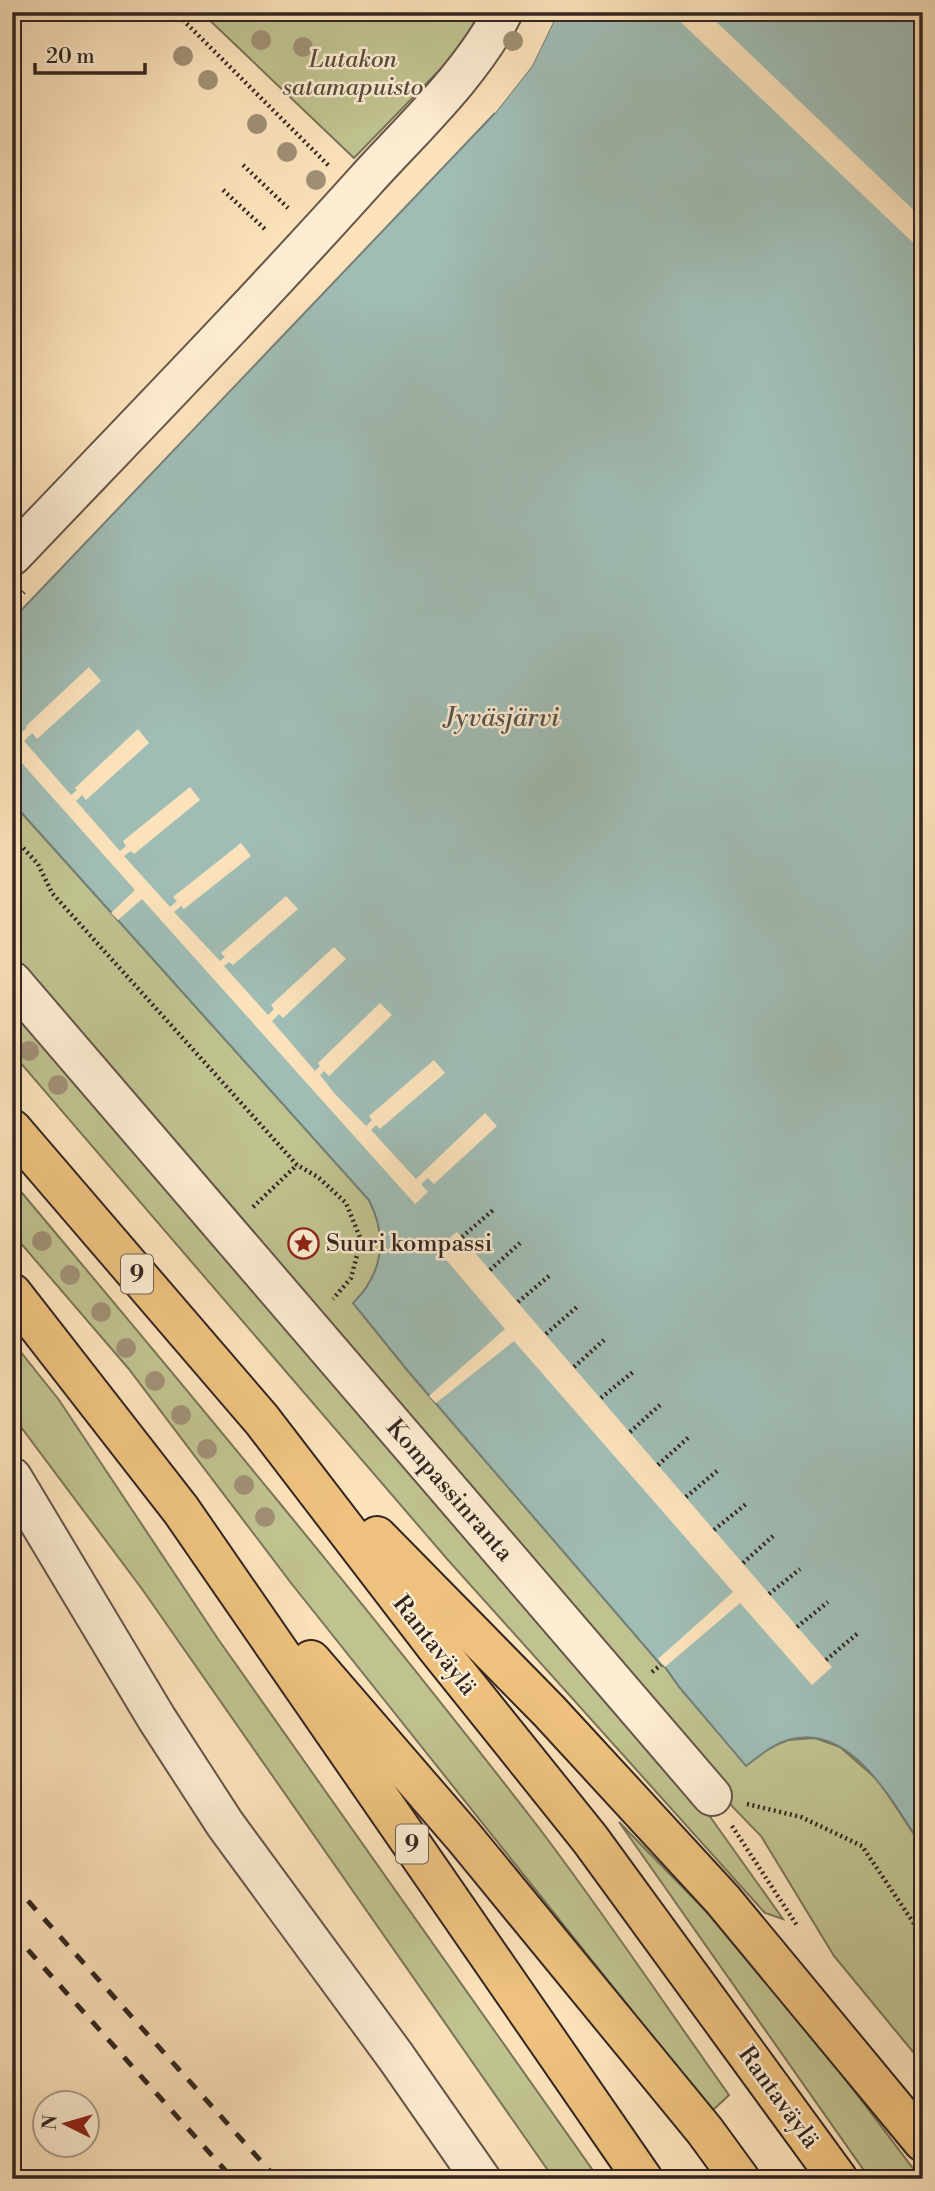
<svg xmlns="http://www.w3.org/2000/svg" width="935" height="2191" viewBox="0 0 935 2191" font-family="'Libre Bodoni',serif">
	<rect width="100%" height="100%" fill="#fce3bc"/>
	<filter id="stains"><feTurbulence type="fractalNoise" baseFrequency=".00286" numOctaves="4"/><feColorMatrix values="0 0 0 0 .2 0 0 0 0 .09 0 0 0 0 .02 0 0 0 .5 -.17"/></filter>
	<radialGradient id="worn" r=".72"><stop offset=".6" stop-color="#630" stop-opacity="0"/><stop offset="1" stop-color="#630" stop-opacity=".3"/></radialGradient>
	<g fill="#c0c390" stroke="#7a7458" stroke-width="2">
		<path d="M201,12H482L459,50L354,158Z"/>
		<path d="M12,802L369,1200C390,1241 382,1271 354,1304L408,1371L661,1665L665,1667L680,1688L746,1765L769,1748L788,1740L815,1738L840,1747L879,1781L923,1848V2064L834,1956L761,1836L596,1666L701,1804L783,1919L765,1913L448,1560L12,1053Z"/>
		<path d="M12,1181C190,1393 367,1606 536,1824C603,1912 665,2005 729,2095L712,2111L291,1583L128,1368L12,1233Z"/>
		<path d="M12,1341L59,1400L218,1639L599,2179H554L142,1589L12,1415Z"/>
		<path d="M619,1822L734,1940L812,2035L921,2179H870Z"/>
	</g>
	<path fill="#a0bdb5" stroke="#74817a" stroke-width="2" d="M558,12H923V1848C894,1805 852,1721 788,1740C772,1745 759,1756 746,1766L680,1688L665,1667L661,1665L408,1371L353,1303C383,1274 388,1237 369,1200L12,802V620L495,113L532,66Z"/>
	<g fill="#fce3bc">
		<path d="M555,12H558L532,66L495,113L492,110L529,64Z"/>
		<path d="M670,12H706L923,219V252Z"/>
		<path d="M89,667L101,681L37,739L32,733L24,741L71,795L77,790L75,788L138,729L149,743L86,800L82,795L76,801L120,851L126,846L123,841L190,787L200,800L134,854L131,851L124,856L170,907L177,901L173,897L241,843L251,856L184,909L181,906L174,912L220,961L225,957L221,953L286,896L298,909L233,965L229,962L224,966L268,1015L274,1009L271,1005L334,947L346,959L283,1018L279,1014L272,1021L315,1071L320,1066L318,1063L380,1003L392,1015L329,1076L324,1071L320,1075L334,1093L366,1126L372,1120L369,1116L434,1060L445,1073L380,1129L376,1125L371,1130L416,1179L485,1113L497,1126L434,1184L428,1178L421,1184L428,1192L415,1204L142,899L118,920L111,913L135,890L12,752V729L18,735L27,728L26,726Z"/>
		<path d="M457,1232L832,1667L812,1685L740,1603L665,1667L658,1659L733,1592L514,1341L436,1403L429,1396L505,1329L436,1248Z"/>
	</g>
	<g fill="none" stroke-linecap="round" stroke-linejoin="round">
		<defs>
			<g id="minor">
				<path d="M12,556C131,431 251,308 366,180C412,129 472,74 503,12"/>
				<path d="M12,981L712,1796"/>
				<path d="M12,1477L157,1719L225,1824L396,2057L481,2179"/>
			</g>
			<g id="highway">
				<path d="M12,1129L262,1420L436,1647L590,1839L838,2179"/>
				<path d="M12,1293L181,1510L643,2179"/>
				<path d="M377,1536L549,1711L722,1899L923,2142"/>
				<path d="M311,1660L463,1836L705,2131L740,2179"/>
			</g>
		</defs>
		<use href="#minor" stroke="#655548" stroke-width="42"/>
		<use href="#highway" stroke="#332621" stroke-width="42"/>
		<g stroke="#332621" stroke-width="4.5" stroke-dasharray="2 3.5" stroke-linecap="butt">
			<path d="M175,12L330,167"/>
			<path d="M243,165L288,208"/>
			<path d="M223,190L267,231"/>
			<path d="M12,605L24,592"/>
			<path d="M12,836L38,864L52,893L297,1165L318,1177L346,1203L361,1240L351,1278L333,1299"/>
			<path d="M253,1207L297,1165"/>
			<path d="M462,1237L493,1210"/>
			<path d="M490,1270L520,1243"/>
			<path d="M518,1302L549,1276"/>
			<path d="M546,1334L578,1306"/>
			<path d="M574,1367L604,1340"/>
			<path d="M601,1398L633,1372"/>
			<path d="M630,1432L660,1405"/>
			<path d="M658,1465L689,1437"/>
			<path d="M686,1497L717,1471"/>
			<path d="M714,1530L746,1504"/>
			<path d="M743,1563L773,1536"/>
			<path d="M769,1594L800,1569"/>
			<path d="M797,1627L828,1602"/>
			<path d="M826,1660L858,1633"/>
			<path d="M652,1672L661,1665"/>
			<path d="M747,1804L801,1817L862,1846L923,1937"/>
			<path d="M732,1826L798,1927"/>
		</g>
		<use href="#minor" stroke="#fdedd3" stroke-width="38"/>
		<use href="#highway" stroke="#eec27e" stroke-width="38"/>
		<g stroke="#332621" stroke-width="5" stroke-dasharray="12 12" stroke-linecap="butt">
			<path d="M12,1883L277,2179"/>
			<path d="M12,1932L233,2179"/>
		</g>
	</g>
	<g fill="#a19076">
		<circle cx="261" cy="40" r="10"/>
		<circle cx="513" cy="41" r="10"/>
		<circle cx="303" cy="47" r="10"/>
		<circle cx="183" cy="56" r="10"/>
		<circle cx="208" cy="80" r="10"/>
		<circle cx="257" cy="124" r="10"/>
		<circle cx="287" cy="152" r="10"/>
		<circle cx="316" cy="180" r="10"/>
		<circle cx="29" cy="1051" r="10"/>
		<circle cx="58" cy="1085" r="10"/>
		<circle cx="42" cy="1241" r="10"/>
		<circle cx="70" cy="1275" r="10"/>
		<circle cx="101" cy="1312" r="10"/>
		<circle cx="126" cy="1348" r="10"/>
		<circle cx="155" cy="1381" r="10"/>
		<circle cx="181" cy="1415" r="10"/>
		<circle cx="207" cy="1449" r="10"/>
		<circle cx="244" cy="1485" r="10"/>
		<circle cx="265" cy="1517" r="10"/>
	</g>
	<defs>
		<symbol id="sight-ring" viewBox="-11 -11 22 22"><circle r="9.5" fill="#fdedd3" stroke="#8f2418" stroke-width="1.5"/><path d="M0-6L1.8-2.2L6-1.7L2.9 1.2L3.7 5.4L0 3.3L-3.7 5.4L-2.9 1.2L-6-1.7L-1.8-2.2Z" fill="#8f2418"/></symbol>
	</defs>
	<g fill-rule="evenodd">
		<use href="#sight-ring" x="286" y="1226" width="35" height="35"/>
	</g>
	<g text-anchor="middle" stroke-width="5" stroke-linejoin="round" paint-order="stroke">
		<g fill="#fdedd3" stroke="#706256" stroke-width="2">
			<rect x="121" y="1254.5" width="32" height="39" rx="5"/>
			<rect x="396" y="1824.5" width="32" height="39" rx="5"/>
		</g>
		<g font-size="23" font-weight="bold" fill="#332621">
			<text x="137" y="1282">9</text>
			<text x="412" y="1852">9</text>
		</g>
		<g font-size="24" font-style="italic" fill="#564d3d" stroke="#fdedd3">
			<text x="353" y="67">Lutakon<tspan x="353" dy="28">satamapuisto</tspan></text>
		</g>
		<g font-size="24" fill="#332621" stroke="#fdedd3" text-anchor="start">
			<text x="326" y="1251">Suuri kompassi</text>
		</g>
		<g font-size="24" fill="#332621" stroke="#fdedd3">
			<text transform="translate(450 1490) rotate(49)" y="8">Kompassinranta</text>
			<text transform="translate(435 1645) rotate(52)" y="8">Rantaväylä</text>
			<text transform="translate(779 2097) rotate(54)" y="8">Rantaväylä</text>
		</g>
		<g font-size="26" font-style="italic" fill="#54534d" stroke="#fdedd3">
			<text x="502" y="726">Jyväsjärvi</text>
		</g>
	</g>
	<rect width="935" height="2191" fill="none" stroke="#fce3bc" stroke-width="42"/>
	<rect x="14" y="14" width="907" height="2163" fill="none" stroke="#332621" stroke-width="3.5"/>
	<rect x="21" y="21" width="893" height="2149" fill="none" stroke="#332621" stroke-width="2"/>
	<g transform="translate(66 2124) rotate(275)"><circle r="33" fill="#fdedd3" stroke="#ac9d8c" stroke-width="2"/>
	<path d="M0-5L12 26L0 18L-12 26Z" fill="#8f2418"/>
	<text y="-10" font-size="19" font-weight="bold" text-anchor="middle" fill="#332621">N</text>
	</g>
	<path d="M35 63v10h110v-10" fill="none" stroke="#332621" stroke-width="3.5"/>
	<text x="46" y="63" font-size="21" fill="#332621" stroke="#fdedd3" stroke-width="5" paint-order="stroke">20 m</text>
	<rect width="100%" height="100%" filter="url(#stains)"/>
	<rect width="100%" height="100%" fill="url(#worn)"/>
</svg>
